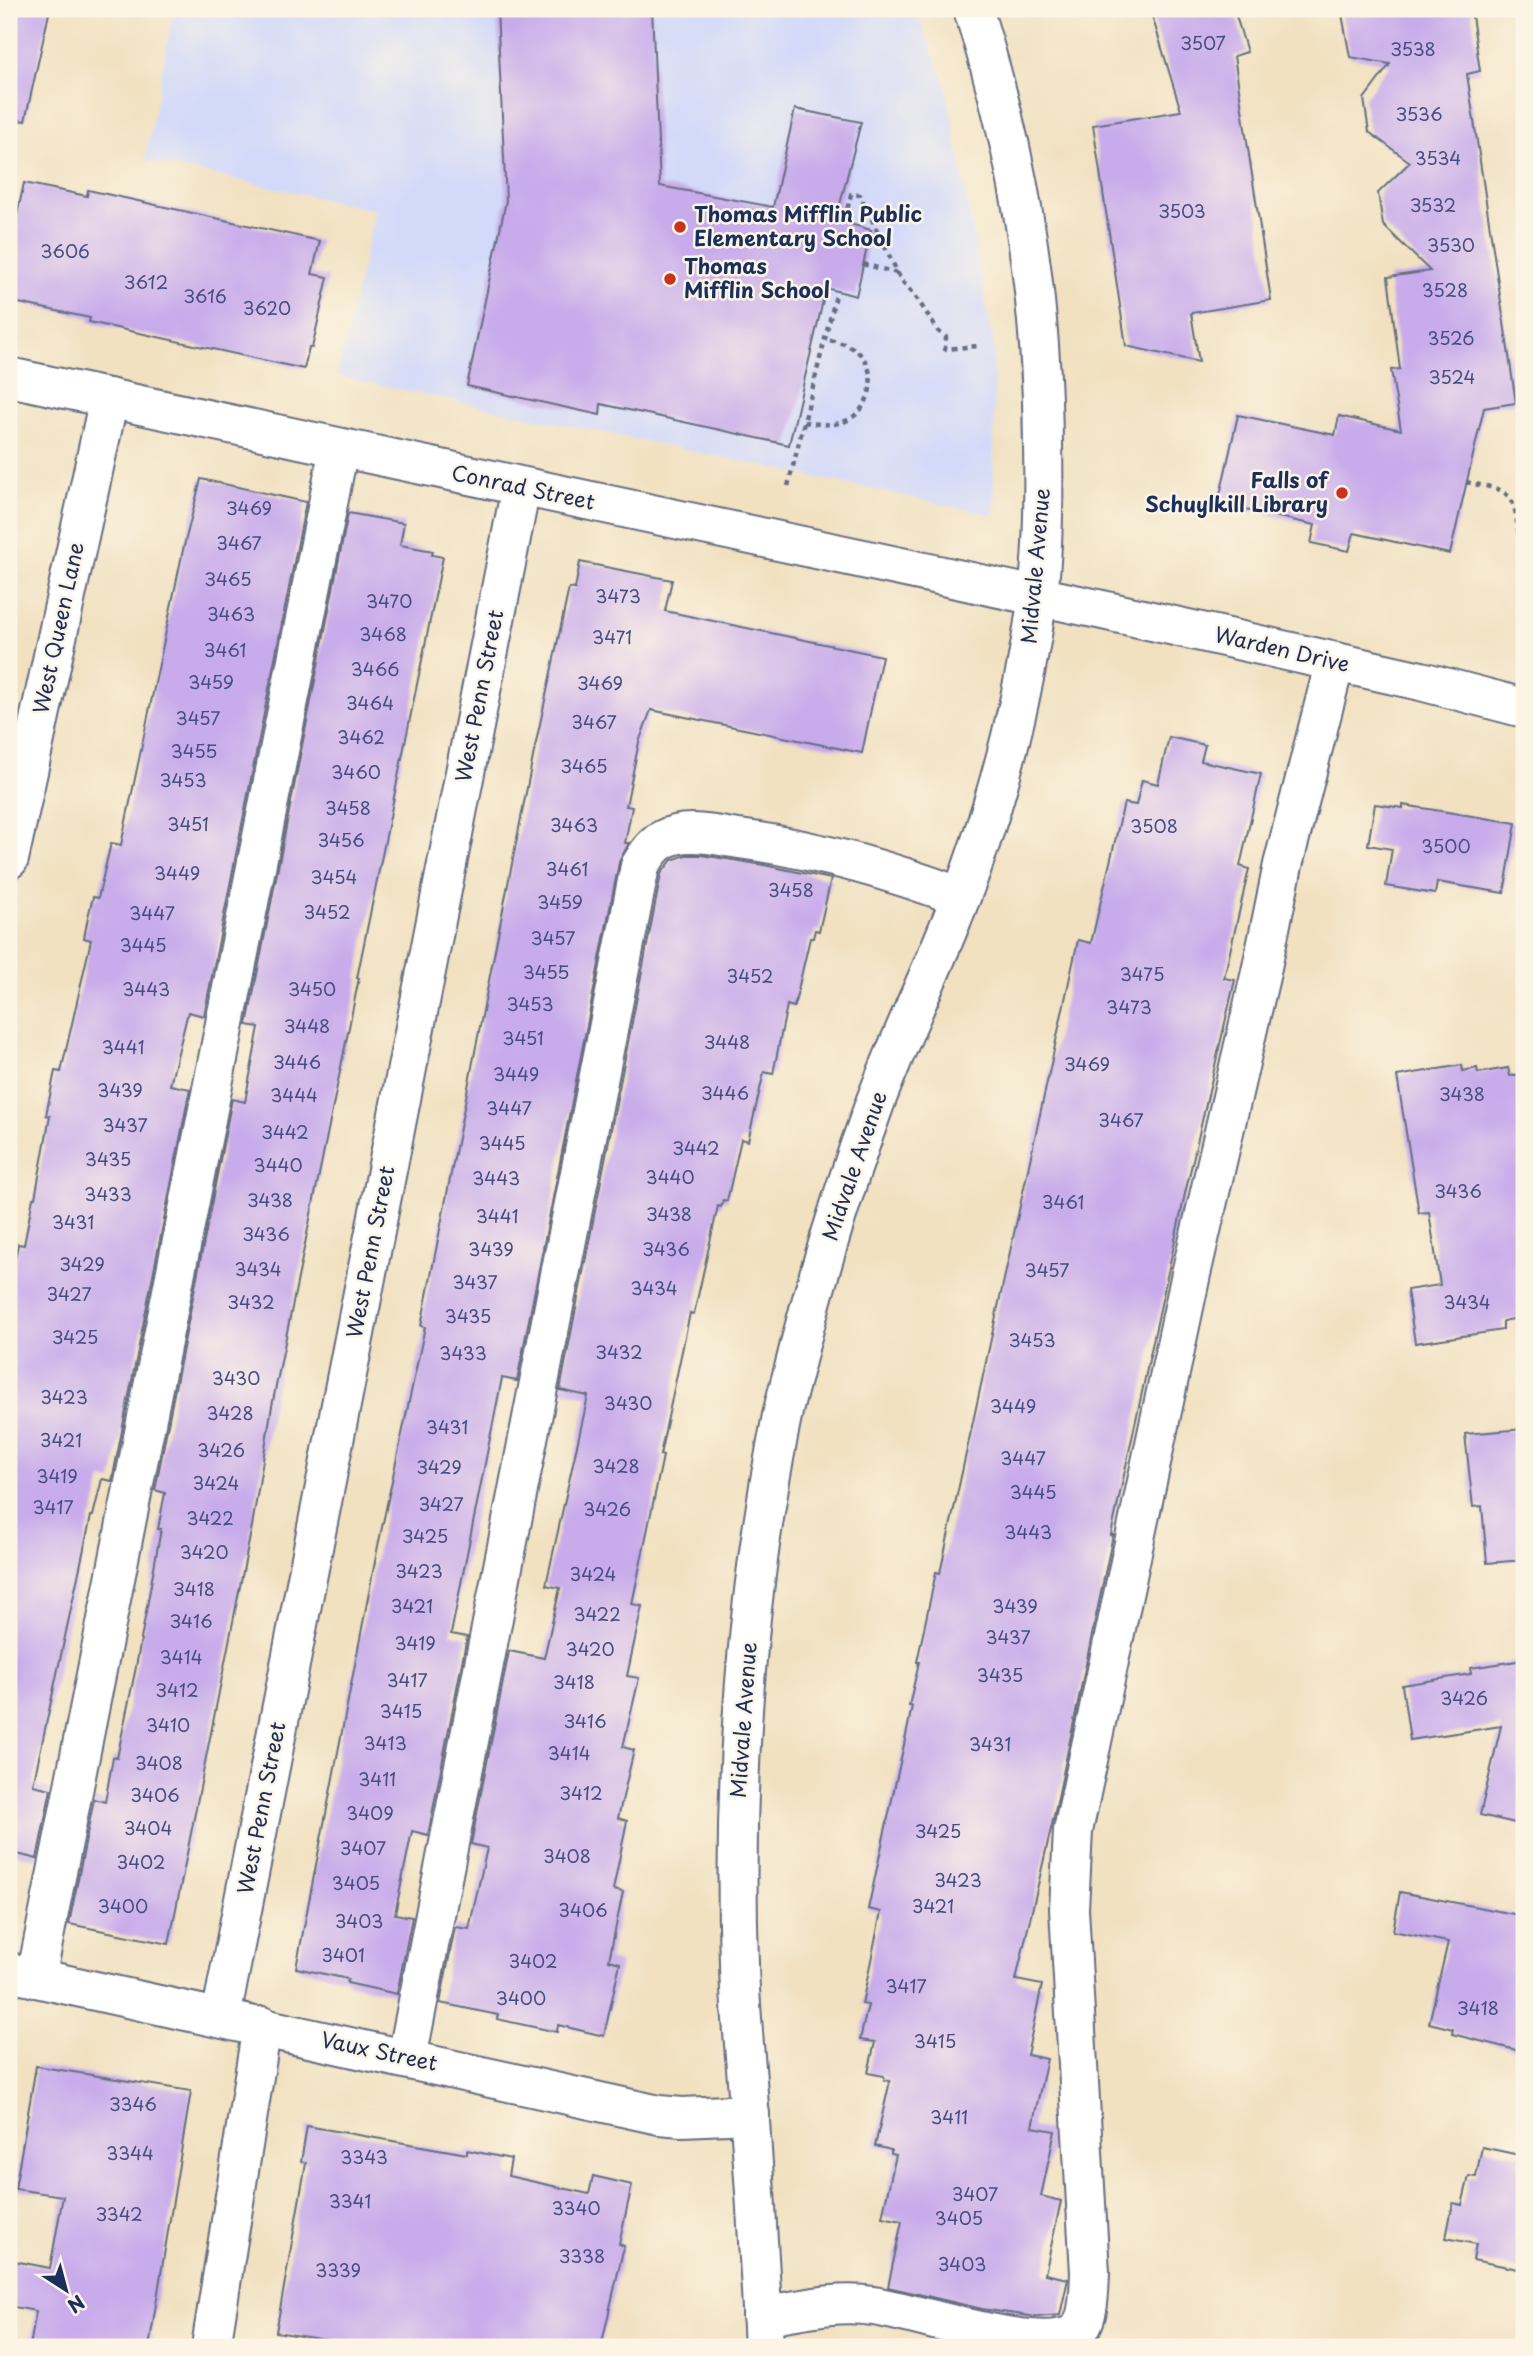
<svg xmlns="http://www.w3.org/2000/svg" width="1533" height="2356" viewBox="0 0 1533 2356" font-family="'Playpen Sans',sans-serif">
	<rect width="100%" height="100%" fill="#fcf5e5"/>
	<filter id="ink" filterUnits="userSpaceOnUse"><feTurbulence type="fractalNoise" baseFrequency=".0143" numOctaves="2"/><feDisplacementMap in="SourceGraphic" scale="14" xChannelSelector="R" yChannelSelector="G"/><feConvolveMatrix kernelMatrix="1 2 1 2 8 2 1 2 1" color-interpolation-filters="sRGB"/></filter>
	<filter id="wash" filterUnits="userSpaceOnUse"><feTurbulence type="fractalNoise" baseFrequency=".00686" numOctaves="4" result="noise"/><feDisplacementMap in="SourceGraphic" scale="28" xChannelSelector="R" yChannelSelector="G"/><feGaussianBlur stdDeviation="1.57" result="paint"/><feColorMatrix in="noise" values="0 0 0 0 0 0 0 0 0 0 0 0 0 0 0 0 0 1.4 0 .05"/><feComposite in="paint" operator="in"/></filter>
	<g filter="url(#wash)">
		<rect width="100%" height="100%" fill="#f1e1c1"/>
		<path fill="#d2d9f9" d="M174,9H915L946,86L994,348V515L337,376L375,210L145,160Z"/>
		<g id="blocks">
			<g fill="#c7abeb">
				<path d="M9,9H50L25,121L9,119Z"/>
				<path d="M497,9H652L660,186L773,207L795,109L861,122L836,220L871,230L856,296L826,288L789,445L601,404L600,415L467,386L506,201Z"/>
				<path d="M1150,9H1234L1247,52L1234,56L1271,300L1191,313L1199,362L1126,346L1093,125L1181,111Z"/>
				<path d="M1341,9H1471L1480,71L1467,74L1516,403L1484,408L1450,554L1354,533L1349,551L1311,543L1315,525L1218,504L1238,415L1335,435L1339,416L1401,430L1391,370L1400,369L1388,277L1430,271L1383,225L1378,193L1410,162L1369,132L1364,99L1390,64L1350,57Z"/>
				<path d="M24,183L87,196L88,190L320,241L312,274L328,277L312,348L309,347L304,369L89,322L90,318L9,301V253Z"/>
				<path d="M201,479L306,502L204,1016L188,1012L170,1085L190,1089L112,1481L102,1479L93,1516H91L33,1785L51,1789L37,1859L9,1852V1287L18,1244L24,1245L33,1198H35L50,1116L46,1115L55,1071L61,1072L91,940L84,938L88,917L93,897L98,898L111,843L121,845L183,550Z"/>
				<path d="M348,513L404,523L400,545L433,551L432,555L443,557L357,978H359L272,1406L252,1526L169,1944L69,1924L94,1799L105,1802L113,1757L117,1758L136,1667L161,1529H158L165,1493L155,1490L232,1099L245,1102L259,1027L247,1025Z"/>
				<path d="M580,562L672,580L665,611L882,656L862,753L651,710L639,742L626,806L632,807L625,843H629L619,862L517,1381L502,1378L451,1634L467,1637L428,1835L412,1831L395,1914L412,1917L397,1994L347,1983L348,1979L296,1968L378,1546L425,1327L421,1326L534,752L569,588L575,589Z"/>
				<path d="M1169,737L1205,745L1201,761L1261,774L1240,866L1249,869L1224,978L1235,980L1185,1194L1111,1535H1113L1056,1807L1016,1980L1042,1985L1027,2055L1047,2059L1032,2127L1055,2131L1041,2196L1061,2201L1045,2274L1068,2279L1060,2315L1036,2317L982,2309L888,2287L902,2221L882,2217L896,2155L891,2154V2150L875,2146L890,2081L884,2080V2076L868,2073L875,2042L860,2040L868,2005L862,2004L881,1912L868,1909L907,1731L912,1706H909L919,1662H917L936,1572L940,1573L1078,940L1091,943L1124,803L1136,805L1142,780L1158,784Z"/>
				<path d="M1375,804L1403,808V805L1516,823L1504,893L1437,882L1435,894L1386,886L1392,849L1368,845Z"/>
				<path d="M686,855H701L764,865L831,879L819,931L815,930L813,938H810L794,1007L787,1005L773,1074L764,1072L748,1141L741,1139L727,1201L723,1200L721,1207L718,1206L694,1314L690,1313L660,1455L663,1456L632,1604L642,1606L627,1676L639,1678L623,1747L634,1750L618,1818L627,1821L613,1890L623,1892L609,1960L620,1963L604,2036L558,2025L557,2032L497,2019L498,2015L440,2003L455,1927L469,1929L487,1848L471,1844L509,1651L544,1658L560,1588L546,1585L588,1396L560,1390L661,874L672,860Z"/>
				<path d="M1462,1065L1463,1071L1477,1068L1478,1073L1508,1068L1510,1076L1524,1074V1317L1503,1321V1330L1415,1343L1407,1290L1440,1285L1429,1212L1419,1213L1397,1076Z"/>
				<path d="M1524,1429V1560L1487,1563L1482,1506L1473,1507L1465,1434Z"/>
				<path d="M1524,1660V1825L1480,1815L1501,1726L1410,1740L1402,1685L1471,1674L1470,1668Z"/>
				<path d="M1400,1892L1524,1916V2052L1452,2034L1453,2029L1429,2023L1448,1942L1393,1931Z"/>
				<path d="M36,2066L191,2091L149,2347H30L36,2311L9,2306V2260L50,2268L63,2196L15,2189Z"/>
				<path d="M307,2126L467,2154V2150L511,2159L508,2176L589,2194L593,2176L632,2185L619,2244L624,2246L601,2347H369L276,2332L306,2163L301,2162Z"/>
				<path d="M1482,2147L1524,2156V2235L1518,2269L1473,2260L1476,2244L1446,2238L1453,2203L1462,2205L1469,2176L1476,2177Z"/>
			</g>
		</g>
	</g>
	<g filter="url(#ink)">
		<use href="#blocks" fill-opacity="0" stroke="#666d81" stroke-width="2"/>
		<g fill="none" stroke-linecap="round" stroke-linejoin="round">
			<defs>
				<g id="minor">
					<path d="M9,377L1098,609L1421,681L1524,708"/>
					<path d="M9,859L109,398"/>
					<path d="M9,1972L659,2115L682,2117L750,2114"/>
					<path d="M36,1978L339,448"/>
					<path d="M221,2017L521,487"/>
					<path d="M407,2058L640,866C649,851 657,839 675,835C696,830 718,836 739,839C815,849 889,870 961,897"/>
					<path d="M762,2316C798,2310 837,2300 873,2306C918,2312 1039,2356 1075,2333C1090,2322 1089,2290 1090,2273L1069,1909L1073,1831L1191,1274L1261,972L1283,865L1335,662"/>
					<path d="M211,2347L262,2026"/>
					<path d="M764,2347C760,2267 755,2187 749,2107C746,2060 740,2011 739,1964C733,1783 745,1603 780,1426C785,1398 794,1371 800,1344C821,1263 846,1182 875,1103C905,1024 943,949 971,870C1001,786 1025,690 1037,602C1044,550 1044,497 1043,446C1042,292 1019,155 973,9"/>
				</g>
			</defs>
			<use href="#minor" stroke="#666d81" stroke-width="42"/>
			<g stroke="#666d81" stroke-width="4.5" stroke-dasharray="5 5" stroke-linecap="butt">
				<path d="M845,218L851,194L860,195L901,280L916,297L938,331L946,337L945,349L978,346"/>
				<path d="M863,264L897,273"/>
				<path d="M804,422C817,424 830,426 843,422C870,413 880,375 860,354C851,344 837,342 825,339"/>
				<path d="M1466,482C1477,485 1490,486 1500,490C1523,501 1513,533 1524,552"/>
				<path d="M788,486L837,291"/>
			</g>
			<use href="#minor" stroke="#fff" stroke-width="38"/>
		</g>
	</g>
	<g fill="#c8321e" stroke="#fcf5e5" stroke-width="2.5">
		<circle cx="680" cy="227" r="7"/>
		<circle cx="670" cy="279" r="7"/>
		<circle cx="1342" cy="493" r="7"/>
	</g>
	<g text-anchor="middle" stroke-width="5" stroke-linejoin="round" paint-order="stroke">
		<g font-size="18" fill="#464e81">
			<text x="1203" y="50">3507</text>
			<text x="1413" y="56">3538</text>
			<text x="1419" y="121">3536</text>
			<text x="1438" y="165">3534</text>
			<text x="1433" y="212">3532</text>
			<text x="1182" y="218">3503</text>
			<text x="1451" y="252">3530</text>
			<text x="65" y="258">3606</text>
			<text x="146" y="289">3612</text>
			<text x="1445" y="297">3528</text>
			<text x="205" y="303">3616</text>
			<text x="267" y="315">3620</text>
			<text x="1451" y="345">3526</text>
			<text x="1452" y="384">3524</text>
			<text x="249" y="515">3469</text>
			<text x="239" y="550">3467</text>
			<text x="228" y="586">3465</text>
			<text x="618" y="603">3473</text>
			<text x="389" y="608">3470</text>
			<text x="231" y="621">3463</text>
			<text x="383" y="641">3468</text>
			<text x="612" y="644">3471</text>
			<text x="225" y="657">3461</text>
			<text x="375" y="676">3466</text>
			<text x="211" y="689">3459</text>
			<text x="600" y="690">3469</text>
			<text x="370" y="710">3464</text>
			<text x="198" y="725">3457</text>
			<text x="594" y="729">3467</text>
			<text x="361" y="744">3462</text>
			<text x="194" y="758">3455</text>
			<text x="584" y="773">3465</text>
			<text x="356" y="779">3460</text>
			<text x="183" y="787">3453</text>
			<text x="348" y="815">3458</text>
			<text x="188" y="831">3451</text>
			<text x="574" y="832">3463</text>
			<text x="1154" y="833">3508</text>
			<text x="341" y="847">3456</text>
			<text x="1446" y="853">3500</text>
			<text x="567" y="876">3461</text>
			<text x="177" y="880">3449</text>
			<text x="334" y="884">3454</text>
			<text x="791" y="897">3458</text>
			<text x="560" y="909">3459</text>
			<text x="327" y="919">3452</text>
			<text x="152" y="920">3447</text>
			<text x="553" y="945">3457</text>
			<text x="143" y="952">3445</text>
			<text x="546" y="979">3455</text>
			<text x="1142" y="981">3475</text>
			<text x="750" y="983">3452</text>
			<text x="146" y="996">3443</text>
			<text x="312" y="996">3450</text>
			<text x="530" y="1011">3453</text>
			<text x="1129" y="1014">3473</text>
			<text x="307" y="1033">3448</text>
			<text x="523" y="1045">3451</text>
			<text x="727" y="1049">3448</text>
			<text x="123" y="1054">3441</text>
			<text x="297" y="1069">3446</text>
			<text x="1087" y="1071">3469</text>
			<text x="516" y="1081">3449</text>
			<text x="120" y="1097">3439</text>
			<text x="725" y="1100">3446</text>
			<text x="1462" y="1101">3438</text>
			<text x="294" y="1102">3444</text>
			<text x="509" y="1115">3447</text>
			<text x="1121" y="1127">3467</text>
			<text x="125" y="1132">3437</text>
			<text x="285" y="1139">3442</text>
			<text x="502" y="1150">3445</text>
			<text x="696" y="1155">3442</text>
			<text x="108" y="1166">3435</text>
			<text x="278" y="1172">3440</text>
			<text x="670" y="1184">3440</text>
			<text x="496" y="1185">3443</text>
			<text x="1458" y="1198">3436</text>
			<text x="108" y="1201">3433</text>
			<text x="270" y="1207">3438</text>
			<text x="1063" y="1209">3461</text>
			<text x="669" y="1221">3438</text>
			<text x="497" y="1223">3441</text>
			<text x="73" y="1229">3431</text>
			<text x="266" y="1241">3436</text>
			<text x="491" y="1256">3439</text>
			<text x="666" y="1256">3436</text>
			<text x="82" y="1271">3429</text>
			<text x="258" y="1276">3434</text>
			<text x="1047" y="1277">3457</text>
			<text x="475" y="1289">3437</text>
			<text x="654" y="1295">3434</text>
			<text x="69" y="1301">3427</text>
			<text x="251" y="1309">3432</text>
			<text x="1467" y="1309">3434</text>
			<text x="468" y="1323">3435</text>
			<text x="75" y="1344">3425</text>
			<text x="1032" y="1347">3453</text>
			<text x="619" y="1359">3432</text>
			<text x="463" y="1360">3433</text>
			<text x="236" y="1385">3430</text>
			<text x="64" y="1404">3423</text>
			<text x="628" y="1410">3430</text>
			<text x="1013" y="1413">3449</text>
			<text x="230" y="1420">3428</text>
			<text x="447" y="1434">3431</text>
			<text x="61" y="1447">3421</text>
			<text x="221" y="1457">3426</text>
			<text x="1023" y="1465">3447</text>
			<text x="616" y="1473">3428</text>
			<text x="439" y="1474">3429</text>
			<text x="57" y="1483">3419</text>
			<text x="216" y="1490">3424</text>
			<text x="1033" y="1499">3445</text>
			<text x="441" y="1511">3427</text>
			<text x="53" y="1514">3417</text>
			<text x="607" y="1516">3426</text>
			<text x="210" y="1525">3422</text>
			<text x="1028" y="1539">3443</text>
			<text x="425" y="1543">3425</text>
			<text x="204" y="1559">3420</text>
			<text x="419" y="1578">3423</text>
			<text x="593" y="1581">3424</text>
			<text x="194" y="1596">3418</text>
			<text x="412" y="1613">3421</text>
			<text x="1015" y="1613">3439</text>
			<text x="597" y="1621">3422</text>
			<text x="191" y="1628">3416</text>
			<text x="1008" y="1644">3437</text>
			<text x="415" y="1650">3419</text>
			<text x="590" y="1656">3420</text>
			<text x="181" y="1664">3414</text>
			<text x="1000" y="1682">3435</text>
			<text x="407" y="1687">3417</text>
			<text x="574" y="1689">3418</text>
			<text x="177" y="1697">3412</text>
			<text x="1464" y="1705">3426</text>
			<text x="401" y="1718">3415</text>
			<text x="585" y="1728">3416</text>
			<text x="168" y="1732">3410</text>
			<text x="385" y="1750">3413</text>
			<text x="990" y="1751">3431</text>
			<text x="569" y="1760">3414</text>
			<text x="159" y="1770">3408</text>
			<text x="377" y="1786">3411</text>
			<text x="581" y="1800">3412</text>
			<text x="155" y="1802">3406</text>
			<text x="370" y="1820">3409</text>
			<text x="148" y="1835">3404</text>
			<text x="938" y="1838">3425</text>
			<text x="363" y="1855">3407</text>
			<text x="567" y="1863">3408</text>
			<text x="141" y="1869">3402</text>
			<text x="958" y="1887">3423</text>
			<text x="356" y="1890">3405</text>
			<text x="123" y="1913">3400</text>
			<text x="933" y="1913">3421</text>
			<text x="583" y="1917">3406</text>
			<text x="359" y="1928">3403</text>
			<text x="343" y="1962">3401</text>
			<text x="533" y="1968">3402</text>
			<text x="906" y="1993">3417</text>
			<text x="521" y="2005">3400</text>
			<text x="1478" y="2015">3418</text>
			<text x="935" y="2048">3415</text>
			<text x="133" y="2111">3346</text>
			<text x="949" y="2124">3411</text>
			<text x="130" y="2160">3344</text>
			<text x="364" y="2164">3343</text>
			<text x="975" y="2201">3407</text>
			<text x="350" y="2208">3341</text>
			<text x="576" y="2215">3340</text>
			<text x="119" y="2221">3342</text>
			<text x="959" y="2225">3405</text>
			<text x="582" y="2263">3338</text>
			<text x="962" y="2271">3403</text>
			<text x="338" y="2277">3339</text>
		</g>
		<g font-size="21" font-weight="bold" fill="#1b2f5e" stroke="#fcf5e5" text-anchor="start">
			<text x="694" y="222">Thomas Mifflin Public<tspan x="694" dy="24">Elementary School</tspan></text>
			<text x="684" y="274">Thomas<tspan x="684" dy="24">Mifflin School</tspan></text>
			<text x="1328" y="488" text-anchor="end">Falls of<tspan x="1328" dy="24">Schuylkill Library</tspan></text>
		</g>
		<g font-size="21" fill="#1b2f5e" stroke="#fcf5e5">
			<text transform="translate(523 488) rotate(12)" y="7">Conrad Street</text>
			<text transform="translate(1036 566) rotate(-85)" y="7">Midvale Avenue</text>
			<text transform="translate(59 628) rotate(-78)" y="7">West Queen Lane</text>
			<text transform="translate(1282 650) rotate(13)" y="7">Warden Drive</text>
			<text transform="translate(480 696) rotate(-79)" y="7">West Penn Street</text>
			<text transform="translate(855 1166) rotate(-71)" y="7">Midvale Avenue</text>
			<text transform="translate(371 1252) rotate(-79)" y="7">West Penn Street</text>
			<text transform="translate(744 1720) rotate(-86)" y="7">Midvale Avenue</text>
			<text transform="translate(262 1808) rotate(-79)" y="7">West Penn Street</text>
			<text transform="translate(379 2052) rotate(12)" y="7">Vaux Street</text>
		</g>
	</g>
	<rect width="1533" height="2356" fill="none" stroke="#fcf5e5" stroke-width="35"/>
	<g transform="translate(66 2290) rotate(144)" stroke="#fcf5e5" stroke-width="5" paint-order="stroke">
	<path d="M0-5L12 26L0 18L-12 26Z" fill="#1b2f5e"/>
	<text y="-10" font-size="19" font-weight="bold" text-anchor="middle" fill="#1b2f5e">N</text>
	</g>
</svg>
